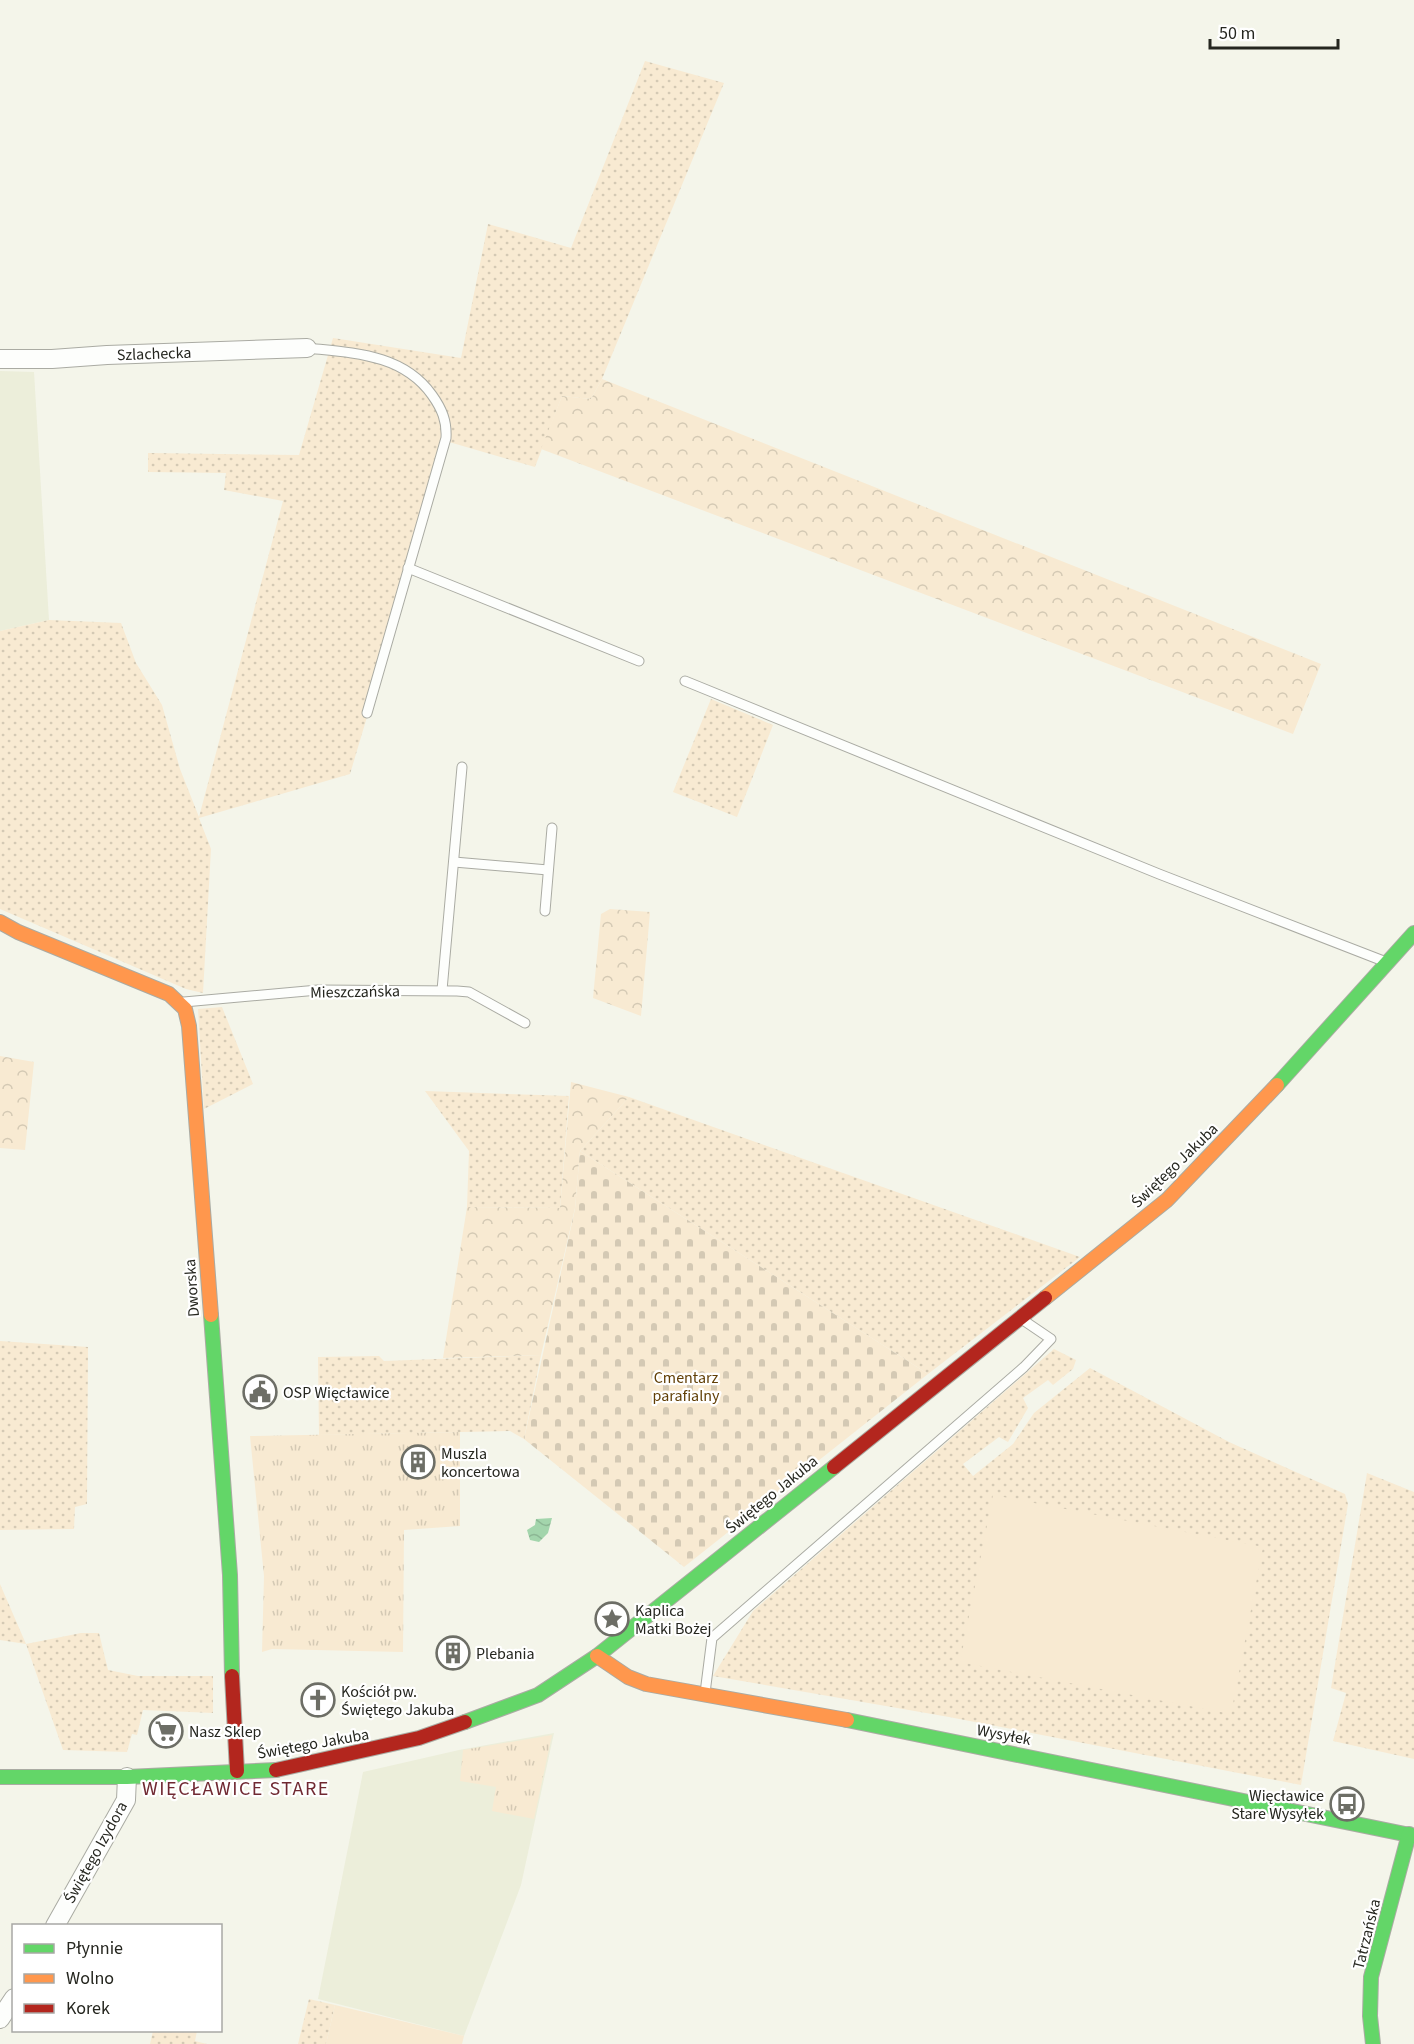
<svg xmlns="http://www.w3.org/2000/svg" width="1414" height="2044" viewBox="0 0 1414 2044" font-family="'Source Sans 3',sans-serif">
	<defs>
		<pattern id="grass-dots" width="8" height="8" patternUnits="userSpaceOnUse" patternTransform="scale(1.5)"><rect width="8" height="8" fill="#f8ead2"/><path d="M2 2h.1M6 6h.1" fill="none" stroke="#d4c9b4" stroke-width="1.8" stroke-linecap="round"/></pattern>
		<pattern id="forest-crowns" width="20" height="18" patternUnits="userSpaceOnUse" patternTransform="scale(1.5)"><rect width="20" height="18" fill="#f8ead2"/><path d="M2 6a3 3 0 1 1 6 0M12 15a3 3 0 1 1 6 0" fill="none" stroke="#d4c9b4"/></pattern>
		<pattern id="cemetery-stones" width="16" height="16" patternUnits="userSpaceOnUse" patternTransform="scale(1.5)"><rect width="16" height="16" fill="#f8ead2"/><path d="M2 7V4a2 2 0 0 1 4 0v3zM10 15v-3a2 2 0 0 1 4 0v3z" fill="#d4c9b4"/></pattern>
		<pattern id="park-tufts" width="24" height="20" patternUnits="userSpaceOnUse" patternTransform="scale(1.5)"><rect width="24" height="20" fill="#f8ead2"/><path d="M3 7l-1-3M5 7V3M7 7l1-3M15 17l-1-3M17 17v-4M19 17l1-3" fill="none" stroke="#d4c9b4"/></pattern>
		<pattern id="water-waves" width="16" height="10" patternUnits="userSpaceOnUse" patternTransform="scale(1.5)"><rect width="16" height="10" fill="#a3d5ac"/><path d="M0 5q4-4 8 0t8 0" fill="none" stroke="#8cb794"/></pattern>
	</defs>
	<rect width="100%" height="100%" fill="#f4f5ea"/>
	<g fill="#eceeda">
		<path d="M0,371L34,372L49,620L0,631Z"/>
		<path d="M554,1733L521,1885L464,2036L318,1999L363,1772L459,1750Z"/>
	</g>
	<g fill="url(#grass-dots)">
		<path d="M645,61L724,83L602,379L591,399L562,396L535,467L449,442L350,774L199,818L211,849L203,993L186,989L0,909V631L49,620L121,623L136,663L162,705L180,769L199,817L283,501L224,490L226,473L148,472V453L299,455L333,338L461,358L488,224L571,248Z"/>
		<path d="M711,699L773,725L737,817L673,792Z"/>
		<path d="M222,1007L253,1084L204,1109L198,1009Z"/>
		<path d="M425,1091L569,1096L560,1208L467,1207L469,1151Z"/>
		<path d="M629,1097L1080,1257L928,1374L580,1151Z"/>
		<path d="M0,1341L88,1347L87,1504L75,1507L74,1529L0,1530Z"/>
		<path d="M1054,1349L1076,1360L1073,1369L1053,1385L1048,1380L1023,1398L1028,1408L1008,1442L999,1437L963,1464L973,1476L1013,1444L1034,1413L1090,1368L1229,1442L1345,1494L1348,1504L1301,1785L949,1717L713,1676L753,1611Z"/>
		<path d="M541,1355L524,1439L510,1431L319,1435L318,1357L379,1356L384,1361Z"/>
		<path d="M1367,1473L1414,1492V1759L1333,1741L1346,1693L1331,1688Z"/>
		<path d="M0,1584L26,1644L81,1633H99L108,1670L138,1676H213V1713L143,1710L137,1735L132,1734L127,1752L63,1750L26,1644L0,1640Z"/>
		<path d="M309,1999L335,2005L326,2044H298Z"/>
		<path d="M153,2031H197L195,2041L207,2044H150Z"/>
	</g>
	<g fill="url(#forest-crowns)">
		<path d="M602,379L1321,664L1293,734L541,449L562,396L591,399Z"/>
		<path d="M610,909L650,912L641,1016L593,998L601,914Z"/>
		<path d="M0,1056L34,1062L25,1150L0,1148Z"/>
		<path d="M571,1082L629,1097L580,1151L575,1208L541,1355L443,1358L467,1207L560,1208Z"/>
	</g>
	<path fill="url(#cemetery-stones)" d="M580,1151L928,1374L684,1567L524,1439L575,1209Z"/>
	<g fill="url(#park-tufts)">
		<path d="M460,1432V1526L404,1530L403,1652L272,1649L262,1652L264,1576L250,1436Z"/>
		<path d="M552,1735L534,1819L492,1811L496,1787L460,1781L463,1750Z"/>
	</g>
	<g fill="#f8ead2">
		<path d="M993,1495L1263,1547L1231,1714L960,1662Z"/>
		<path d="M335,2005L464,2036L462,2044H326Z"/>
	</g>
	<path fill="url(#water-waves)" d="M552,1518L548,1533L539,1542L530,1540L527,1530L535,1525L536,1519Z"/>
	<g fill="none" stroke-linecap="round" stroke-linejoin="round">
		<defs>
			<g id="lane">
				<path d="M307,348C354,353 403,354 432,395C442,409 447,421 446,438L367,713"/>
				<path d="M408,568L639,661"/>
				<path d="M685,681L1159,874L1386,962"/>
				<path d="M454,862L548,870"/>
				<path d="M545,911L552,828"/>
				<path d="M442,990L462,767"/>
				<path d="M184,1002L318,990L457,991L469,992L525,1023"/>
				<path d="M705,1693L712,1638L1024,1367L1051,1339L1023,1320"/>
			</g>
			<g id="street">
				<path d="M0,359H52L107,355L307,348"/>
				<path d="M55,1926L126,1800L127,1777"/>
				<path d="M0,2019L14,1998"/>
			</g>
			<g id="fast">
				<path d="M1277,1085L1414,933"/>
				<path d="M211,1315L230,1575L232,1676"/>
				<path d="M847,1720L1414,1836"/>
				<path d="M465,1722L538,1695L597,1656L834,1467"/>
				<path d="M0,1777H127L276,1770"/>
				<path d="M1373,2044L1370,2016L1371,1977L1409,1834"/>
			</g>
			<g id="slow">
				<path d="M0,922L18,932L169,994L185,1009L189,1026L211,1315"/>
				<path d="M1045,1298L1167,1200L1277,1085"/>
				<path d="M597,1656L628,1677L646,1684L847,1720"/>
			</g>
			<g id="jam">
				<path d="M834,1467L1045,1298"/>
				<path d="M232,1676L237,1771"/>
				<path d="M276,1770L419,1738L465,1722"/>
			</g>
		</defs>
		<use href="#lane" stroke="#aaaba3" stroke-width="11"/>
		<use href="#street" stroke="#aaaba3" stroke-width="20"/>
		<use href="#fast" stroke="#aaaba3" stroke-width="16"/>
		<use href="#slow" stroke="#aaaba3" stroke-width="16"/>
		<use href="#jam" stroke="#aaaba3" stroke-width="16"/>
		<use href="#lane" stroke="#fdfefc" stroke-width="9"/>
		<use href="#street" stroke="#fdfefc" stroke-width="18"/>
		<use href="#fast" stroke="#63d668" stroke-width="14"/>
		<use href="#slow" stroke="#ff974d" stroke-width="14"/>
		<use href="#jam" stroke="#b3261e" stroke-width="14"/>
	</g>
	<defs>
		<symbol id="civic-ring" viewBox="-11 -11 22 22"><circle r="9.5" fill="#fff" stroke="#6d6e66" stroke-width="1.5"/><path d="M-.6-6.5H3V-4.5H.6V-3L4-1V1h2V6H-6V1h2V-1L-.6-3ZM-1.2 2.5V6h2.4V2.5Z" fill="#6d6e66"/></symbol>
		<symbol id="building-ring" viewBox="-11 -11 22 22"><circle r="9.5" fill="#fff" stroke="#6d6e66" stroke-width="1.5"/><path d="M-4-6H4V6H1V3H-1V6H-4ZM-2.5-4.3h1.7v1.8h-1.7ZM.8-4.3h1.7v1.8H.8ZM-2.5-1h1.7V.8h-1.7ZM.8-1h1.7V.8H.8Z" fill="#6d6e66"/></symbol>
		<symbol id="sight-ring" viewBox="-11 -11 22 22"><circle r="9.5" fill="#fff" stroke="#6d6e66" stroke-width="1.5"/><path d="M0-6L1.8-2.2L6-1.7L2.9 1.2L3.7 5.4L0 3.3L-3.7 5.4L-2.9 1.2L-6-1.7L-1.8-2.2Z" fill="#6d6e66"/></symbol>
		<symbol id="church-ring" viewBox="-11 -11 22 22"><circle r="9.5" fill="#fff" stroke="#6d6e66" stroke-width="1.5"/><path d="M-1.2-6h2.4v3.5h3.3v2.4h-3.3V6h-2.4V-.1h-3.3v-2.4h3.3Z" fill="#6d6e66"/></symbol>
		<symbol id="supermarket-ring" viewBox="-11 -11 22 22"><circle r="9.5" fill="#fff" stroke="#6d6e66" stroke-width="1.5"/><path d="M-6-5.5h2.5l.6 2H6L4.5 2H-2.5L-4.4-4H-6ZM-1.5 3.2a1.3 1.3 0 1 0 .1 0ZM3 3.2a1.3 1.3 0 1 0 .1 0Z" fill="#6d6e66"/></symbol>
		<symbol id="bus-ring" viewBox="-11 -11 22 22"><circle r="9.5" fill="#fff" stroke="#6d6e66" stroke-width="1.5"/><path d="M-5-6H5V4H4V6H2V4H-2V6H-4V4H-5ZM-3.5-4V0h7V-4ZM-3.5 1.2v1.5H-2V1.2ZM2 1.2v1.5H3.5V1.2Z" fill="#6d6e66"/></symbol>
	</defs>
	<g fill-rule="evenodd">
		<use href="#civic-ring" x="241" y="1373" width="38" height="38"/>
		<use href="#building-ring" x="399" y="1443" width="38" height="38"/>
		<use href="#sight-ring" x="593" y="1600" width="38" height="38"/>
		<use href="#building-ring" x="434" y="1634" width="38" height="38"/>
		<use href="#church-ring" x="299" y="1681" width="38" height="38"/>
		<use href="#supermarket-ring" x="147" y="1712" width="38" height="38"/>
		<use href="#bus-ring" x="1328" y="1785" width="38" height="38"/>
	</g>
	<g text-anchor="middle" stroke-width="4.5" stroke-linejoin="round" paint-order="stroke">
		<g font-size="16" fill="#25261f" stroke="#fff">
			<text transform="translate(154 353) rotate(-2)" y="6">Szlachecka</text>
			<text transform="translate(355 991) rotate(-1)" y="6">Mieszczańska</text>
			<text transform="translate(1174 1165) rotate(-44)" y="6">Świętego Jakuba</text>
			<text transform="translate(191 1288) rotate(-94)" y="6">Dworska</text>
			<text transform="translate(771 1494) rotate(-39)" y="6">Świętego Jakuba</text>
			<text transform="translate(1004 1734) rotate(11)" y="6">Wysyłek</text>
			<text transform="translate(313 1743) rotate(-10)" y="6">Świętego Jakuba</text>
			<text transform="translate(95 1852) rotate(-61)" y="6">Świętego Izydora</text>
			<text transform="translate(1366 1934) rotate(-76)" y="6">Tatrzańska</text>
		</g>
		<g font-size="16" fill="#613f06" stroke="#fff">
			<text x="686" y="1383">Cmentarz<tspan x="686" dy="18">parafialny</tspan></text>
		</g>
		<g font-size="16" fill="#25261f" stroke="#fff" text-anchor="start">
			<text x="283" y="1398">OSP Więcławice</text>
			<text x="441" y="1459">Muszla<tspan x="441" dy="18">koncertowa</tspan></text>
			<text x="635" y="1616">Kaplica<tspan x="635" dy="18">Matki Bożej</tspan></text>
			<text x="476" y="1659">Plebania</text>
			<text x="341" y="1697">Kościół pw.<tspan x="341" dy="18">Świętego Jakuba</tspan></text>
			<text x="189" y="1737">Nasz Sklep</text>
			<text x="1324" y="1801" text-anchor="end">Więcławice<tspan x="1324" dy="18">Stare Wysyłek</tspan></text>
		</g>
		<g font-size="20" letter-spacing="1.5" fill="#702932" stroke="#fff">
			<text x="236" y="1795">WIĘCŁAWICE STARE</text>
		</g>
	</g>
	<rect x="12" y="1924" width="210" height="108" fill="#ffffff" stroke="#a8a8a5" stroke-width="1.5"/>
	<rect x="24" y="1944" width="30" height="9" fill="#63d668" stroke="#a8a8a5" stroke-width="1.5"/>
	<text x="66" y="1954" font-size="18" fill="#25261f">Płynnie</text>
	<rect x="24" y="1974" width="30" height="9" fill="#ff974d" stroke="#a8a8a5" stroke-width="1.5"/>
	<text x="66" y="1984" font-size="18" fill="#25261f">Wolno</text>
	<rect x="24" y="2004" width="30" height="9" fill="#b3261e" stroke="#a8a8a5" stroke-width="1.5"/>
	<text x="66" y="2014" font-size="18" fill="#25261f">Korek</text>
	<path d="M1210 39v9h128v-9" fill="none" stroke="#25261f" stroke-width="3"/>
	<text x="1219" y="39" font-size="18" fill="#25261f" stroke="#ffffff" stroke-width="4.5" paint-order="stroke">50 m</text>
</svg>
